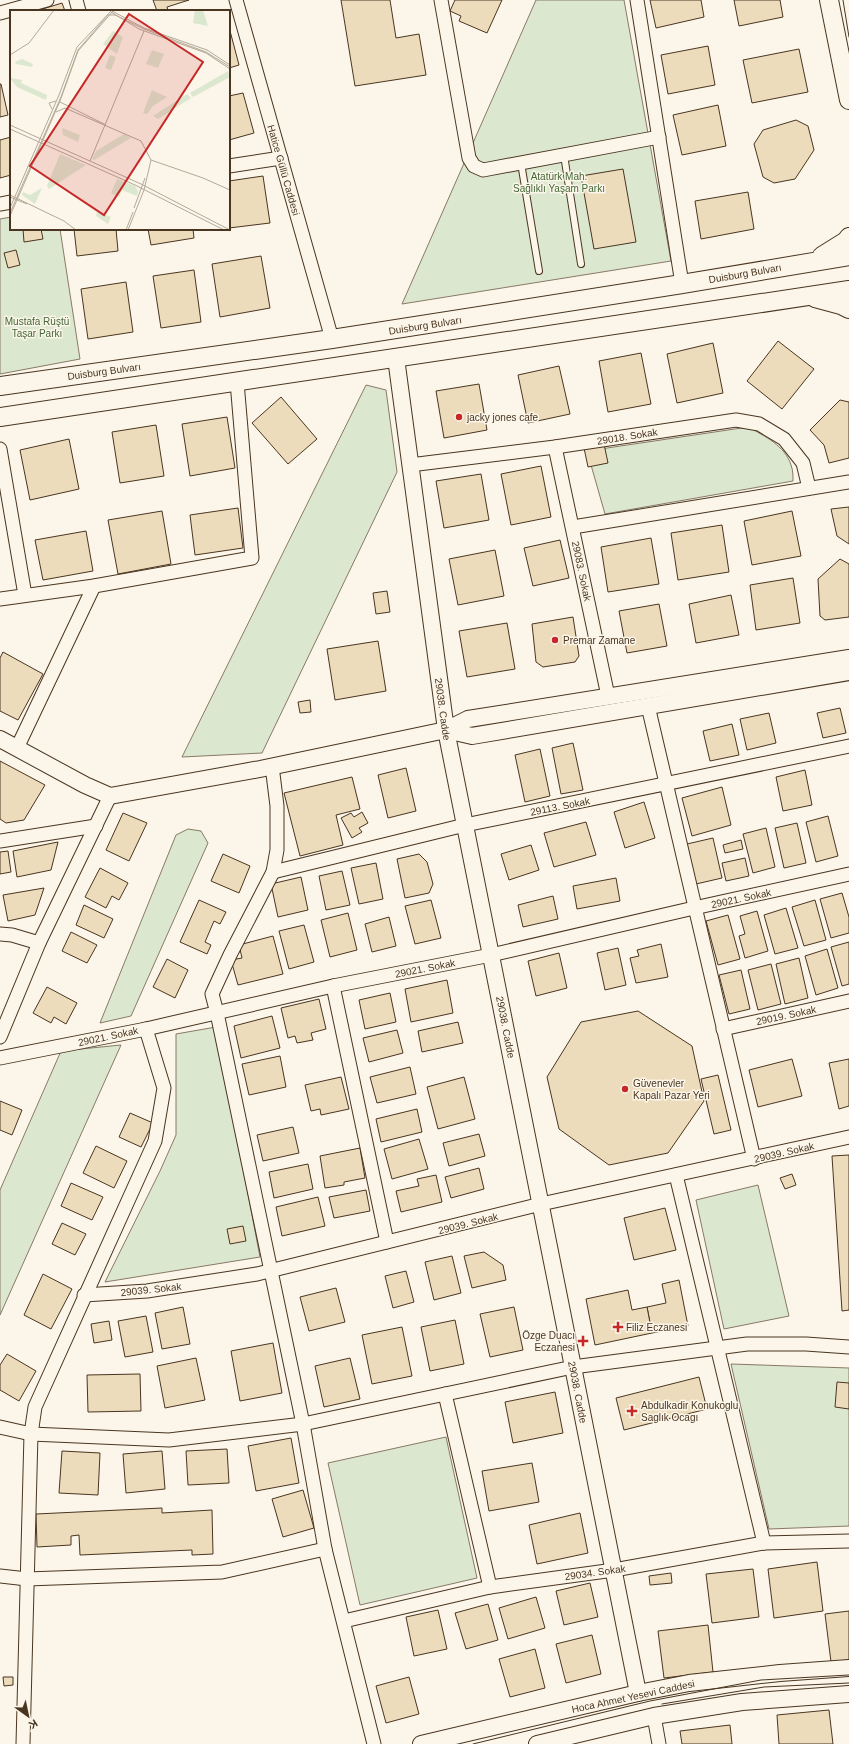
<svg xmlns="http://www.w3.org/2000/svg" width="849" height="1744" viewBox="0 0 849 1744" font-family="Helvetica,sans-serif">
	<rect width="100%" height="100%" fill="#fbf6e9"/>
	<g fill="#dce7d0" stroke="#887966">
		<path d="M536,0H624L671,261L402,304Z"/>
		<path d="M11,217V229H60L80,359L0,374V219Z"/>
		<path d="M366,385L386,390L397,472L262,753L182,757Z"/>
		<path d="M748,427C765,436 785,446 791,465C793,470 793,476 793,481L605,514L587,451Z"/>
		<path d="M188,829L201,831L208,843L131,1016L100,1023L176,835Z"/>
		<path d="M216,1027L260,1257L105,1282L160,1171L176,1135V1034Z"/>
		<path d="M121,1045L0,1315V1190L61,1051Z"/>
		<path d="M758,1185L789,1316L724,1329L696,1200Z"/>
		<path d="M731,1364L849,1368V1526L769,1529Z"/>
		<path d="M446,1437L477,1578L360,1605L328,1463Z"/>
	</g>
	<g fill="#ecdcbc" stroke="#4a3520">
		<path d="M153,0H189L167,7L168,11H157Z"/>
		<path d="M341,0H390L396,38L419,34L426,75L355,86Z"/>
		<path d="M455,0H502L487,33L459,21L461,16L450,11Z"/>
		<path d="M650,0H701L704,17L656,28Z"/>
		<path d="M734,0H780L783,17L739,26Z"/>
		<path d="M62,3L65,11H36Z"/>
		<path d="M229,27L239,65L229,68Z"/>
		<path d="M708,46L715,85L668,94L661,55Z"/>
		<path d="M799,49L808,92L752,103L743,60Z"/>
		<path d="M0,84H1L8,115L0,117Z"/>
		<path d="M243,93L254,133L229,140V96Z"/>
		<path d="M718,105L726,146L682,155L673,115Z"/>
		<path d="M796,120L808,126L814,150L795,179L774,183L763,177L754,144L763,130Z"/>
		<path d="M11,137V175L0,178V140Z"/>
		<path d="M623,169L636,242L594,249L581,176Z"/>
		<path d="M263,176L270,223L229,228V181Z"/>
		<path d="M748,192L754,229L701,239L695,201Z"/>
		<path d="M23,229H41L43,239L24,242Z"/>
		<path d="M74,229H116L118,251L77,256Z"/>
		<path d="M148,229H193L194,238L151,245Z"/>
		<path d="M16,250L20,265L8,268L4,253Z"/>
		<path d="M261,256L270,308L220,317L212,264Z"/>
		<path d="M194,270L201,322L161,328L153,276Z"/>
		<path d="M126,282L133,332L88,339L81,289Z"/>
		<path d="M778,341L814,369L782,409L747,381Z"/>
		<path d="M713,343L723,393L677,403L667,354Z"/>
		<path d="M641,353L651,404L608,412L599,361Z"/>
		<path d="M559,366L570,414L528,423L518,375Z"/>
		<path d="M479,384L487,430L444,438L436,391Z"/>
		<path d="M281,397L317,439L288,464L252,423Z"/>
		<path d="M840,400L849,402V458L829,463L824,445L810,430Z"/>
		<path d="M227,417L235,468L190,476L182,424Z"/>
		<path d="M156,425L164,476L120,483L112,432Z"/>
		<path d="M69,439L79,489L30,500L20,450Z"/>
		<path d="M604,444L608,463L588,467L584,448Z"/>
		<path d="M541,466L551,517L511,525L501,474Z"/>
		<path d="M481,474L489,520L444,528L436,481Z"/>
		<path d="M849,507V544L837,536L831,509Z"/>
		<path d="M238,508L243,548L195,555L190,515Z"/>
		<path d="M162,511L171,564L118,574L108,520Z"/>
		<path d="M792,511L801,556L752,565L744,521Z"/>
		<path d="M722,525L729,572L678,580L671,533Z"/>
		<path d="M86,531L93,571L43,580L35,540Z"/>
		<path d="M651,538L659,584L608,592L601,547Z"/>
		<path d="M560,540L569,578L533,586L524,548Z"/>
		<path d="M495,550L504,596L458,605L449,559Z"/>
		<path d="M840,559L849,564V617L825,620L820,616L818,579Z"/>
		<path d="M793,578L800,623L756,630L750,585Z"/>
		<path d="M387,591L390,612L376,614L373,593Z"/>
		<path d="M731,595L739,635L696,643L689,604Z"/>
		<path d="M659,604L667,646L627,653L619,611Z"/>
		<path d="M573,617L579,656L575,662L543,667L536,662L532,624Z"/>
		<path d="M507,623L515,669L467,677L459,631Z"/>
		<path d="M378,641L386,691L335,700L327,649Z"/>
		<path d="M3,652L43,674L18,720L0,711V658Z"/>
		<path d="M310,700L311,712L300,713L298,702Z"/>
		<path d="M840,708L846,733L823,738L817,713Z"/>
		<path d="M769,713L776,743L747,750L740,719Z"/>
		<path d="M732,724L739,755L710,761L703,731Z"/>
		<path d="M573,743L583,790L561,794L552,748Z"/>
		<path d="M540,749L550,796L525,802L515,755Z"/>
		<path d="M0,761L45,785L24,820L6,823L0,819Z"/>
		<path d="M406,768L416,811L388,818L378,775Z"/>
		<path d="M805,770L812,805L783,811L776,777Z"/>
		<path d="M352,777L360,809L336,815L343,845L300,856L284,793Z"/>
		<path d="M722,787L731,825L692,836L682,798Z"/>
		<path d="M644,802L655,838L625,848L614,812Z"/>
		<path d="M362,812L368,823L359,828L362,832L352,838L341,818L351,813L354,817Z"/>
		<path d="M123,813L147,823L129,861L106,850Z"/>
		<path d="M828,816L838,856L816,862L806,822Z"/>
		<path d="M586,822L596,855L554,867L544,833Z"/>
		<path d="M797,823L806,863L784,868L775,828Z"/>
		<path d="M766,828L775,867L753,873L743,834Z"/>
		<path d="M713,838L722,878L696,884L687,844Z"/>
		<path d="M741,840L743,849L725,853L723,845Z"/>
		<path d="M58,842L51,870L17,877L13,851Z"/>
		<path d="M531,845L539,870L509,880L501,854Z"/>
		<path d="M8,851L11,872L0,874V852Z"/>
		<path d="M223,854L250,866L239,893L211,881Z"/>
		<path d="M419,854L427,862L433,884L429,893L405,898L397,859Z"/>
		<path d="M745,858L749,876L726,881L722,863Z"/>
		<path d="M376,863L383,899L359,904L351,868Z"/>
		<path d="M100,868L128,883L119,900L112,896L106,908L85,897Z"/>
		<path d="M342,871L350,905L326,910L319,876Z"/>
		<path d="M301,877L308,910L278,917L271,884Z"/>
		<path d="M616,878L620,901L577,909L573,886Z"/>
		<path d="M44,888L35,915L8,921L3,895Z"/>
		<path d="M842,893L849,917V933L831,938L820,899Z"/>
		<path d="M553,896L558,919L523,927L518,905Z"/>
		<path d="M199,900L226,912L220,924L214,921L205,942L211,945L207,954L180,942Z"/>
		<path d="M431,900L441,938L415,944L405,906Z"/>
		<path d="M815,900L826,940L804,946L792,907Z"/>
		<path d="M84,905L113,919L104,938L76,925Z"/>
		<path d="M786,908L798,948L775,954L764,915Z"/>
		<path d="M757,911L768,951L745,958L739,936L745,934L740,916Z"/>
		<path d="M348,913L357,950L330,957L321,920Z"/>
		<path d="M728,915L740,959L718,965L706,921Z"/>
		<path d="M389,917L396,946L372,952L365,924Z"/>
		<path d="M304,925L314,962L289,969L279,931Z"/>
		<path d="M71,932L97,945L87,963L62,951Z"/>
		<path d="M273,936L283,974L238,985L231,960L242,958L239,945Z"/>
		<path d="M849,942V984L842,986L831,947Z"/>
		<path d="M661,944L668,977L636,983L630,958L639,956L637,950Z"/>
		<path d="M618,948L626,985L605,990L597,953Z"/>
		<path d="M827,949L838,988L816,995L805,956Z"/>
		<path d="M559,953L567,988L536,996L528,961Z"/>
		<path d="M799,958L808,998L785,1004L776,964Z"/>
		<path d="M167,959L188,970L175,998L153,987Z"/>
		<path d="M771,964L781,1004L758,1010L748,970Z"/>
		<path d="M741,970L750,1009L729,1014L719,975Z"/>
		<path d="M447,980L453,1013L411,1022L405,989Z"/>
		<path d="M47,987L77,1003L66,1024L54,1017L51,1023L33,1013Z"/>
		<path d="M390,993L396,1022L365,1029L359,1000Z"/>
		<path d="M319,999L326,1029L311,1033L313,1040L297,1043L295,1036L288,1038L281,1008Z"/>
		<path d="M638,1011L692,1046L704,1101L668,1153L609,1165L559,1129L547,1077L581,1022Z"/>
		<path d="M272,1016L280,1048L241,1058L234,1026Z"/>
		<path d="M458,1022L463,1043L422,1052L418,1031Z"/>
		<path d="M397,1030L403,1053L369,1062L363,1038Z"/>
		<path d="M280,1056L286,1087L249,1095L242,1064Z"/>
		<path d="M792,1059L802,1096L758,1107L749,1070Z"/>
		<path d="M849,1059V1106L839,1109L829,1063Z"/>
		<path d="M410,1067L416,1094L377,1103L370,1077Z"/>
		<path d="M718,1075L731,1130L714,1134L701,1079Z"/>
		<path d="M341,1077L349,1109L321,1115L320,1109L311,1111L305,1085Z"/>
		<path d="M464,1077L475,1119L438,1129L427,1087Z"/>
		<path d="M0,1101L22,1110L12,1135L0,1130Z"/>
		<path d="M417,1109L422,1132L381,1142L376,1119Z"/>
		<path d="M130,1113L153,1123L141,1147L119,1137Z"/>
		<path d="M293,1127L299,1153L263,1161L257,1135Z"/>
		<path d="M479,1134L485,1156L449,1166L443,1143Z"/>
		<path d="M419,1139L428,1169L392,1179L384,1149Z"/>
		<path d="M96,1146L127,1161L114,1188L83,1173Z"/>
		<path d="M360,1148L365,1178L344,1182V1185L325,1188L320,1156Z"/>
		<path d="M849,1155V1310L842,1311L832,1156Z"/>
		<path d="M308,1164L313,1189L274,1198L269,1172Z"/>
		<path d="M479,1168L484,1189L451,1198L445,1177Z"/>
		<path d="M792,1174L796,1185L785,1189L780,1178Z"/>
		<path d="M436,1175L442,1202L401,1212L396,1191L419,1186L417,1179Z"/>
		<path d="M71,1183L103,1197L92,1220L61,1206Z"/>
		<path d="M366,1190L370,1211L334,1218L329,1197Z"/>
		<path d="M318,1197L325,1226L282,1236L276,1207Z"/>
		<path d="M665,1208L676,1250L634,1260L624,1218Z"/>
		<path d="M62,1223L86,1234L75,1255L52,1244Z"/>
		<path d="M243,1226L246,1241L230,1244L227,1229Z"/>
		<path d="M484,1252L503,1265L506,1280L472,1288L464,1256Z"/>
		<path d="M452,1256L461,1293L434,1300L425,1262Z"/>
		<path d="M406,1271L414,1302L393,1308L385,1276Z"/>
		<path d="M43,1274L72,1289L51,1329L24,1315Z"/>
		<path d="M679,1280L688,1326L652,1333L647,1307L666,1303L662,1284Z"/>
		<path d="M336,1288L345,1322L309,1331L300,1297Z"/>
		<path d="M628,1290L632,1310L647,1307L652,1333L595,1345L586,1299Z"/>
		<path d="M183,1307L190,1344L162,1349L155,1313Z"/>
		<path d="M514,1307L523,1350L490,1357L480,1314Z"/>
		<path d="M146,1316L153,1352L125,1357L118,1321Z"/>
		<path d="M455,1320L464,1364L430,1371L421,1327Z"/>
		<path d="M109,1321L112,1340L94,1343L91,1324Z"/>
		<path d="M402,1327L412,1376L372,1384L362,1335Z"/>
		<path d="M273,1343L282,1393L240,1401L231,1351Z"/>
		<path d="M7,1354L36,1371L19,1401L0,1390V1365Z"/>
		<path d="M196,1358L205,1400L165,1408L157,1366Z"/>
		<path d="M350,1358L360,1399L324,1407L315,1366Z"/>
		<path d="M140,1374L141,1411L88,1412L87,1375Z"/>
		<path d="M699,1377L707,1409L624,1430L616,1398Z"/>
		<path d="M837,1382L849,1383V1409L835,1407Z"/>
		<path d="M555,1392L563,1433L513,1443L505,1402Z"/>
		<path d="M291,1438L299,1483L256,1491L248,1446Z"/>
		<path d="M227,1449L229,1483L188,1485L186,1451Z"/>
		<path d="M62,1451L100,1453L98,1495L59,1493Z"/>
		<path d="M162,1451L165,1489L126,1493L123,1454Z"/>
		<path d="M532,1463L539,1502L489,1511L482,1471Z"/>
		<path d="M303,1490L314,1528L283,1537L272,1499Z"/>
		<path d="M162,1508V1513L212,1510L213,1554L192,1555V1550L80,1555L79,1535L71,1536V1545L37,1547L36,1514Z"/>
		<path d="M580,1513L588,1553L537,1564L529,1525Z"/>
		<path d="M817,1562L823,1611L774,1618L768,1569Z"/>
		<path d="M753,1569L759,1617L712,1623L706,1574Z"/>
		<path d="M671,1573L672,1583L650,1585L649,1576Z"/>
		<path d="M590,1583L598,1617L564,1625L556,1591Z"/>
		<path d="M536,1597L545,1628L508,1639L499,1608Z"/>
		<path d="M488,1604L498,1640L466,1649L455,1613Z"/>
		<path d="M438,1610L447,1649L414,1656L406,1617Z"/>
		<path d="M849,1611V1660L831,1662L825,1614Z"/>
		<path d="M708,1625L713,1672L664,1678L658,1631Z"/>
		<path d="M592,1635L601,1674L566,1683L556,1644Z"/>
		<path d="M535,1649L545,1688L510,1697L499,1659Z"/>
		<path d="M3,1677H13V1685L4,1686Z"/>
		<path d="M409,1677L419,1714L386,1723L376,1686Z"/>
		<path d="M829,1710L833,1744H779L777,1715Z"/>
		<path d="M730,1725L732,1744H682L680,1731Z"/>
	</g>
	<g fill="none" stroke-linecap="round" stroke-linejoin="round">
		<defs>
			<g id="service">
				<path d="M564,155L581,264"/>
				<path d="M521,163L539,271"/>
			</g>
			<g id="minor">
				<path d="M76,0L79,11"/>
				<path d="M236,0L332,339"/>
				<path d="M441,0L469,158L474,166L483,170L659,137"/>
				<path d="M637,0L682,284"/>
				<path d="M0,13L47,0"/>
				<path d="M229,166L281,158"/>
				<path d="M0,204L11,202"/>
				<path d="M555,447L608,696"/>
				<path d="M0,449L25,595"/>
				<path d="M410,465L555,447L736,420L759,424L784,439L803,463L809,488"/>
				<path d="M573,527L849,482"/>
				<path d="M0,599L94,586L252,558L237,382"/>
				<path d="M648,706L754,1159"/>
				<path d="M17,748L94,586"/>
				<path d="M272,766L277,806V850L273,872L230,955L212,994L217,1013L303,1424L325,1549L374,1744"/>
				<path d="M0,841L96,826"/>
				<path d="M273,872L465,825L849,746"/>
				<path d="M0,934L12,935L39,943"/>
				<path d="M333,986L387,1242"/>
				<path d="M723,1029L849,1001"/>
				<path d="M0,1037L39,943L110,796"/>
				<path d="M0,1058L146,1029L333,986L491,955L694,908L849,874"/>
				<path d="M676,1175L764,1543"/>
				<path d="M84,1295L147,1291L257,1274L541,1204L849,1137"/>
				<path d="M445,1394L490,1587"/>
				<path d="M0,1427L31,1434L169,1440L303,1424L573,1367L747,1344H806L849,1347"/>
				<path d="M0,1576L27,1579L222,1572L325,1549"/>
				<path d="M344,1621L490,1587L614,1570L764,1543L849,1541"/>
				<path d="M654,1716L659,1744"/>
				<path d="M23,1744L31,1434L35,1407L155,1141L164,1088L146,1029"/>
			</g>
			<g id="tertiary">
				<path d="M396,358L446,730L638,1693"/>
				<path d="M446,730L472,736L849,672"/>
				<path d="M0,739L85,785L110,796L260,769L446,730L468,719L849,658"/>
				<path d="M421,1744L638,1693L689,1683L780,1673L849,1668"/>
				<path d="M537,1744L654,1716L742,1702L849,1694"/>
			</g>
			<g id="secondary">
				<path d="M829,0L849,100"/>
				<path d="M822,256L846,241L849,237"/>
				<path d="M815,298L841,305L849,309"/>
				<path d="M0,386L332,339L682,284L849,256"/>
				<path d="M0,417L849,290"/>
			</g>
		</defs>
		<use href="#service" stroke="#4a3520" stroke-width="8"/>
		<use href="#minor" stroke="#4a3520" stroke-width="15"/>
		<use href="#tertiary" stroke="#4a3520" stroke-width="18"/>
		<use href="#secondary" stroke="#4a3520" stroke-width="20"/>
		<use href="#service" stroke="#fbf6e9" stroke-width="6"/>
		<use href="#minor" stroke="#fbf6e9" stroke-width="13"/>
		<use href="#tertiary" stroke="#fbf6e9" stroke-width="16"/>
		<use href="#secondary" stroke="#fbf6e9" stroke-width="18"/>
		<g stroke="#4a3520" stroke-width="1">
			<path d="M843,0L849,37"/>
			<path d="M662,1704L764,1687L849,1683"/>
			<path d="M473,1744L650,1701L761,1680L849,1675"/>
		</g>
	</g>
	<g fill="#c62828" stroke="#fbf6e9" stroke-width="1.5">
		<circle cx="459" cy="417" r="4"/>
		<circle cx="555" cy="640" r="4"/>
		<circle cx="625" cy="1089" r="4"/>
		<path d="M616 1321h4v4h4v4h-4v4h-4v-4h-4v-4h4z"/>
		<path d="M581 1335h4v4h4v4h-4v4h-4v-4h-4v-4h4z"/>
		<path d="M630 1405h4v4h4v4h-4v4h-4v-4h-4v-4h4z"/>
	</g>
	<g text-anchor="middle" stroke-width="3" stroke-linejoin="round" paint-order="stroke">
		<g font-size="10" fill="#4a3520" stroke="#fbf6e9">
			<text transform="translate(284 170) rotate(74)" y="4">Hatice Güllü Caddesi</text>
			<text transform="translate(745 273) rotate(-10)" y="4">Duisburg Bulvarı</text>
			<text transform="translate(425 325) rotate(-9)" y="4">Duisburg Bulvarı</text>
			<text transform="translate(104 371) rotate(-8)" y="4">Duisburg Bulvarı</text>
			<text transform="translate(627 436) rotate(-9)" y="4">29018. Sokak</text>
			<text transform="translate(582 571) rotate(78)" y="4">29083. Sokak</text>
			<text transform="translate(443 709) rotate(82)" y="4">29038. Cadde</text>
			<text transform="translate(560 806) rotate(-11)" y="4">29113. Sokak</text>
			<text transform="translate(741 898) rotate(-12)" y="4">29021. Sokak</text>
			<text transform="translate(425 968) rotate(-11)" y="4">29021. Sokak</text>
			<text transform="translate(786 1015) rotate(-12)" y="4">29019. Sokak</text>
			<text transform="translate(506 1027) rotate(79)" y="4">29038. Cadde</text>
			<text transform="translate(108 1036) rotate(-12)" y="4">29021. Sokak</text>
			<text transform="translate(784 1152) rotate(-13)" y="4">29039. Sokak</text>
			<text transform="translate(468 1223) rotate(-14)" y="4">29039. Sokak</text>
			<text transform="translate(151 1289) rotate(-6)" y="4">29039. Sokak</text>
			<text transform="translate(578 1392) rotate(79)" y="4">29038. Cadde</text>
			<text transform="translate(595 1572) rotate(-8)" y="4">29034. Sokak</text>
			<text transform="translate(633 1696) rotate(-12)" y="4">Hoca Ahmet Yesevi Caddesi</text>
		</g>
		<g font-size="10" fill="#436837" stroke="#fbf6e9">
			<text x="559" y="180">Atatürk Mah.<tspan x="559" dy="12">Sağlıklı Yaşam Parkı</tspan></text>
			<text x="37" y="325">Mustafa Rüştü<tspan x="37" dy="12">Taşar Parkı</tspan></text>
		</g>
		<g font-size="10" fill="#4a3520" stroke="#fbf6e9" text-anchor="start">
			<text x="467" y="421">jacky jones cafe</text>
			<text x="563" y="644">Premar Zamane</text>
			<text x="633" y="1087">Güvenevler<tspan x="633" dy="12">Kapalı Pazar Yeri</tspan></text>
			<text x="626" y="1331">Filiz Eczanesi</text>
			<text x="575" y="1339" text-anchor="end">Özge Duacı<tspan x="575" dy="12">Eczanesi</tspan></text>
			<text x="641" y="1409">Abdulkadir Konukoglu<tspan x="641" dy="12">Saglık Ocagı</tspan></text>
		</g>
	</g>
	<g transform="translate(10 10)">
		<rect width="220" height="220" fill="#fbf6e9"/>
		<path d="M185,0H193L198,16L183,13ZM103,21L113,27L107,44L93,34ZM142,40L154,44L148,58L136,54ZM100,45L106,47L101,60L95,58ZM12,49L23,54L22,57L6,54L5,52ZM218,61L220,67L183,87L180,83ZM0,68L12,70L11,73L37,85L36,90L7,77ZM142,80L157,87L143,96L137,104L133,103ZM177,84L181,88L148,109L143,106ZM52,118L70,125L68,132L53,125ZM114,124L121,128L84,150L82,149L86,141ZM50,144L76,155L39,179L37,176ZM107,169L125,176L128,181L127,186L112,180L109,187L101,183ZM32,178L25,194L12,185L13,182L20,185ZM87,202L101,207L98,214L86,206Z" fill="#dce7d0"/>
		<path fill="none" stroke="#b4a999" stroke-width="1" d="M102,1L134,18L197,40L220,55M101,2L129,19L196,43L220,59M0,45L19,33L44,0M50,92L96,115M42,99L39,93L46,91M46,102L55,98L131,131L141,150L134,180L118,220M0,115L131,174L220,220M0,119L125,175L214,220M141,150L193,168L220,180M80,151L134,21M0,185L54,211L66,220M0,187L17,194M0,198L49,85L67,37L102,0M124,198L135,168M0,203L51,87L68,40L98,5H105L134,19L196,42L220,57M0,206L50,91L68,41L104,0M116,220L123,202"/>
		<path fill="#c62828" fill-opacity="0.15" stroke="#c62828" stroke-width="2" d="M119,4L193,52L94,205L20,156Z"/>
		<rect width="220" height="220" fill="none" stroke="#4a3520" stroke-width="2"/>
	</g>
	<g transform="translate(28 1716) rotate(147)" stroke="#fbf6e9" stroke-width="3" paint-order="stroke">
	<path d="M0-3L7 15L0 10L-7 15Z" fill="#4a3520"/>
	<text y="-6" font-size="11" font-weight="bold" text-anchor="middle" fill="#4a3520">K</text>
	</g>
</svg>
